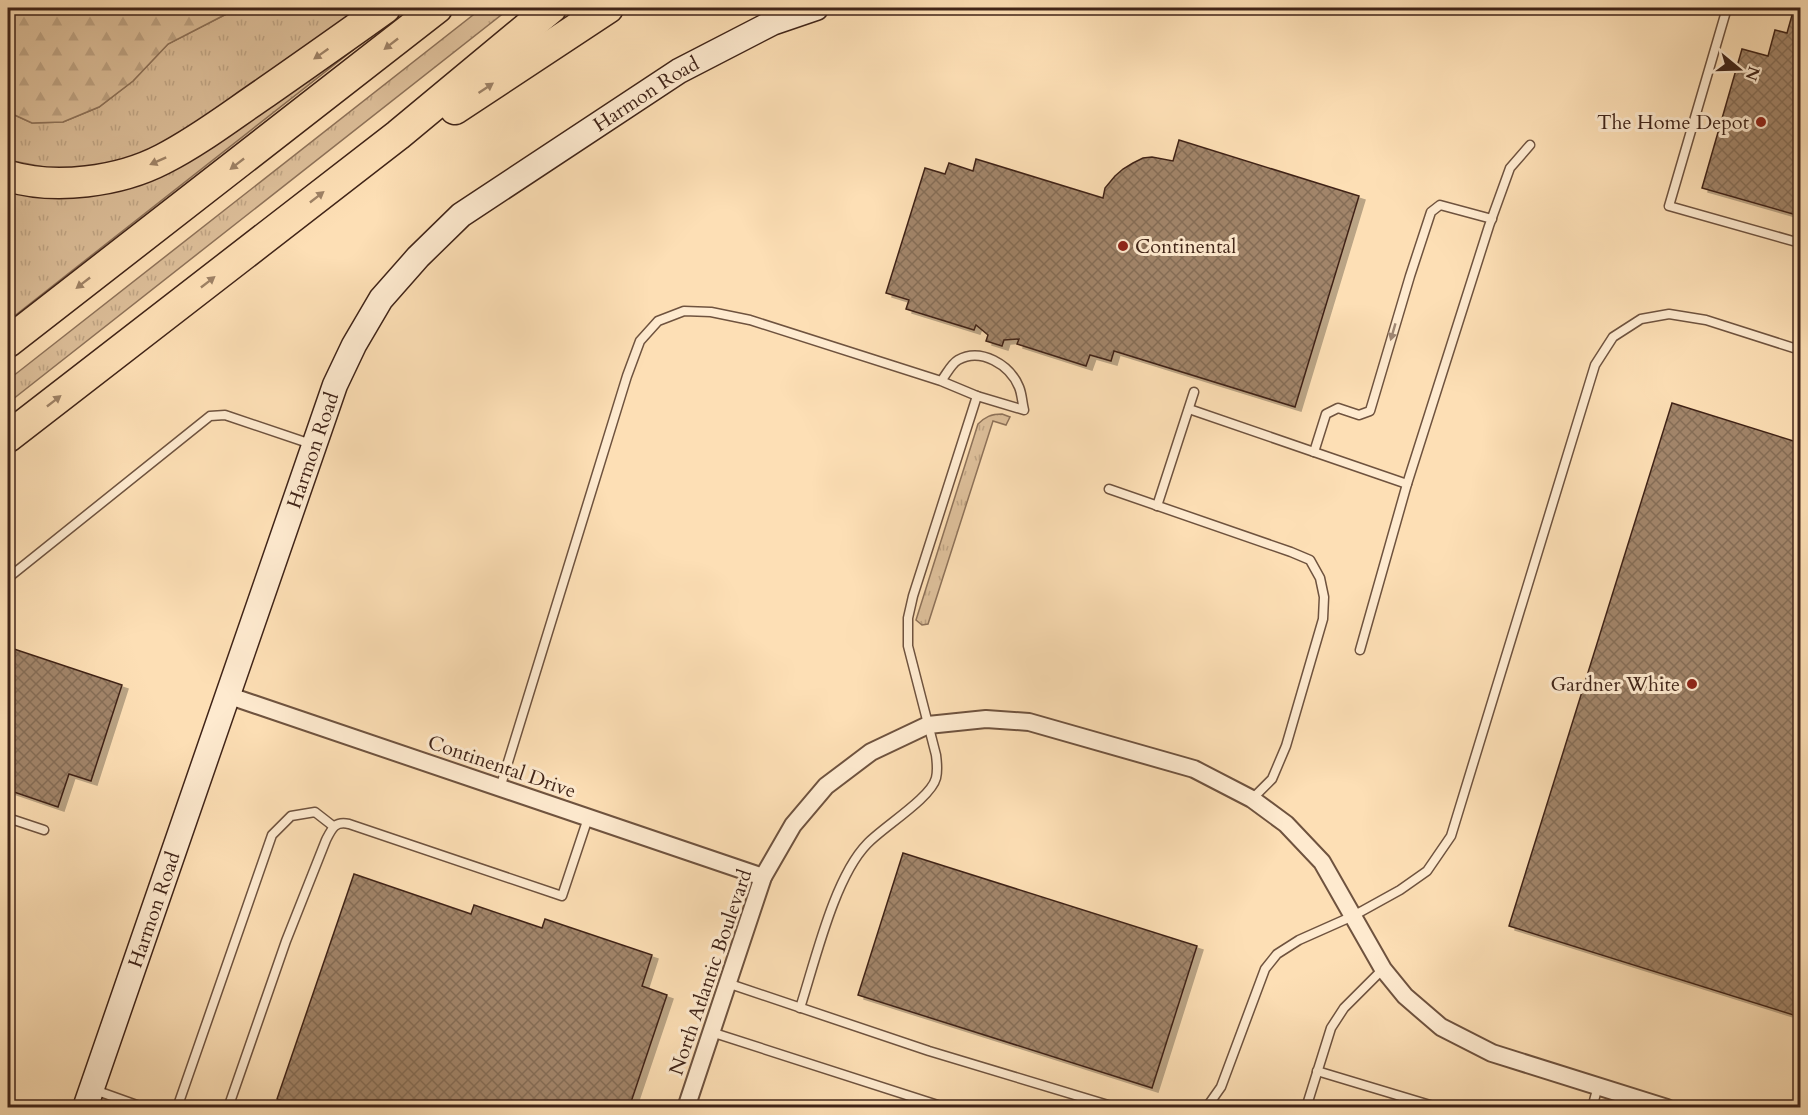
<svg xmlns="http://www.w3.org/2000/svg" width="1808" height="1115" viewBox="0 0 1808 1115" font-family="Cardo,serif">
	<defs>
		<pattern id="grass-tufts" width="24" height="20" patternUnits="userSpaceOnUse" patternTransform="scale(1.5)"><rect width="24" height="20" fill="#ddbf9a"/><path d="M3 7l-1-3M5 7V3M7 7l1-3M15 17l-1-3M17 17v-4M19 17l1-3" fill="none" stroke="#bfa484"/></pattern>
		<pattern id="forest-firs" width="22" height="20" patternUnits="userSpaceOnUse" patternTransform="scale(1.5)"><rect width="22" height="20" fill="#ddbf9a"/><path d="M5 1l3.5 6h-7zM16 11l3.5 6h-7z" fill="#bfa484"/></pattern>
		<pattern id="building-cross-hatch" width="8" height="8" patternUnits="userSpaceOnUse" patternTransform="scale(1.5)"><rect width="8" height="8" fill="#a2856a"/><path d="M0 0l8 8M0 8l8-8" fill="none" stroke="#856d56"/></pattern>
		<filter id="shadow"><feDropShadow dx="6" dy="4" stdDeviation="0" flood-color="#0004"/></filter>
	</defs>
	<rect width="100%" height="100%" fill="#fddfb5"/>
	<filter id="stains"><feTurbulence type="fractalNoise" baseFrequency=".00333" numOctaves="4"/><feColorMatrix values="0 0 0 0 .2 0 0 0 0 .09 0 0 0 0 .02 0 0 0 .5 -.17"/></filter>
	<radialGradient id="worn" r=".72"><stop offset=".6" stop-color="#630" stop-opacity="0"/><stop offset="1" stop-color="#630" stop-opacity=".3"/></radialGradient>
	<g fill="url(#grass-tufts)" stroke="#8e7259" stroke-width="1.5">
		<path d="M238,8H365L179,140L102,167L54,169L8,160V112L32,123L63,122L99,107L133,81L168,44Z"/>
		<path d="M482,8H510L8,403V380Z"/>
		<path d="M351,47L353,50L8,321V185L80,193Z"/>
		<path d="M1002,414L1010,417L1006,425L993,421L928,624L922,625L916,620L978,424C985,417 991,414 1002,414Z"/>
	</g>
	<path fill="url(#forest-firs)" stroke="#8e7259" stroke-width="1.5" d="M8,8H238L168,44L133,81L99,107L63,122L32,123L8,112Z"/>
	<g fill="url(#building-cross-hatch)" stroke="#402418" stroke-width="1.5" filter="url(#shadow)">
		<path d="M1794,8H1800V216L1702,188L1742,49L1768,56L1775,30L1787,33Z"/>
		<path d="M1179,140L1359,196L1295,407L1114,351L1111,361L1090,355L1086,366L1017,344L1019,339L1004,340L1002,346L986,341L988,335L976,325L974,330L906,309L909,300L886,293L925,168L945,174L949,163L973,171L976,159L1103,198L1105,188L1115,176L1123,169L1133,163L1143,158L1152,157L1173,161Z"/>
		<path d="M1672,403L1800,443V1017L1509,926Z"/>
		<path d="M8,647L122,685L91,781L69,774L58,807L8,790Z"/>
		<path d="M903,853L1197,946L1152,1088L858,995Z"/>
		<path d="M354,874L471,914L474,905L542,928L545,919L652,955L642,986L667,995L629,1108H302L277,1099Z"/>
	</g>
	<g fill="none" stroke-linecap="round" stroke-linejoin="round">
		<defs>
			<g id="lane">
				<path d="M1727,8L1669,206L1800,243"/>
				<path d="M1189,409L1407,484"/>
				<path d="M1314,452L1326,414L1338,408L1359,415L1370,411L1410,276L1431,212L1440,205L1492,219"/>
				<path d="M1109,489L1291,552L1310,560L1320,578L1324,597L1323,619L1286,746L1272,779L1252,799"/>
				<path d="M1157,506L1194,392"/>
				<path d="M8,578L210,416L225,415L311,444"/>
				<path d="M1360,650L1407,484L1489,226L1510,168L1530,145"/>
				<path d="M500,788L627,376L640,341L658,321L684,311L711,312L750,320L941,381L977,396L1024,410C1022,402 1022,394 1019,387C1010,365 981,347 958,360C951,364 946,375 941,381"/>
				<path d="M8,818L44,830"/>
				<path d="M727,983L929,1051L1118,1108"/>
				<path d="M800,1008C815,962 834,878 867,844C883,827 931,798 936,778C938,770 937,763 936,755L908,646V618L913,596L977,396"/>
				<path d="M711,1032L947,1108"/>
				<path d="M1317,1071L1440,1108"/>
				<path d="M8,1073H9L8,1078"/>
				<path d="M92,1089L145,1108"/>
				<path d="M177,1108L272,835L291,816L315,812L333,826"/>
				<path d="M228,1108L286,941L326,840C332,828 335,821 349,824L562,896L588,818"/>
				<path d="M1205,1108L1209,1104L1221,1087L1265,969L1277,954L1299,940L1353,916L1400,890L1427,871L1451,836L1595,365L1613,337L1641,319L1669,314L1706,320L1800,350"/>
				<path d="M1306,1108L1331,1028L1344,1008L1383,969"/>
				<path d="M1592,1108L1598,1086"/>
			</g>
			<g id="street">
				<path d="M227,695L763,877"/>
				<path d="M686,1108L763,877L793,825L826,786L871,752L928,725L986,719L1029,722L1194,769L1252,799L1286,824L1322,862L1383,969L1405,996L1441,1027L1492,1053L1667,1108"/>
			</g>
			<g id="secondary">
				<path id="s1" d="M85,1108L335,385L354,345L381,299L418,257L461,215L679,71L772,23L816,8"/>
			</g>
			<g id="highway">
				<path d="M455,109L608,8"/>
				<path d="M8,176C55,190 119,182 163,159C200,140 232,115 266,92C306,64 346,36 385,8"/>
				<path d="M8,342L437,8"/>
				<path d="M8,437L398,135L551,8"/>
			</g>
		</defs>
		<use href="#lane" stroke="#6f533f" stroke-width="11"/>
		<use href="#street" stroke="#6f533f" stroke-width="20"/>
		<use href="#secondary" stroke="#402418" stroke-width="27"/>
		<use href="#highway" stroke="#402418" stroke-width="33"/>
		<use href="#lane" stroke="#feeacf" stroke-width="8"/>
		<use href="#street" stroke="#feeacf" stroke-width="16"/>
		<use href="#secondary" stroke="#feeacf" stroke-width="24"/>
		<use href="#highway" stroke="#fddfb5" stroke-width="30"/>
	</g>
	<defs><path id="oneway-solid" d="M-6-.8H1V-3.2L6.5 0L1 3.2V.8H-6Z" transform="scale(1.5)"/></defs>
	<g fill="#9e8266">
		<use href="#oneway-solid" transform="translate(391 44) rotate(142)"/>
		<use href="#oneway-solid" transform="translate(321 54) rotate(145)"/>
		<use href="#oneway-solid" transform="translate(486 88) rotate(-34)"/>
		<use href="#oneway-solid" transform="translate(158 161) rotate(156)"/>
		<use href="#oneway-solid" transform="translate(237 164) rotate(142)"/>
		<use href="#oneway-solid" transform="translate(317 197) rotate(-38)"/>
		<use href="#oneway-solid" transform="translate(208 282) rotate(-38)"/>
		<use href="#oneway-solid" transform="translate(83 283) rotate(142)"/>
		<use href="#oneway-solid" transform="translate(54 401) rotate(-38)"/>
	</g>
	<use fill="#9f8774" href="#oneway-solid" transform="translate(1393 332) rotate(106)"/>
	<g fill="#8f2418" stroke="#feeacf" stroke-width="2">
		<circle cx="1761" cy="122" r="6"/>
		<circle cx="1123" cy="246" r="6"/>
		<circle cx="1692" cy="684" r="6"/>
	</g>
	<g text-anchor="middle" stroke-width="6" stroke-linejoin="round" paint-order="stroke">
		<g font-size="20" fill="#402418" stroke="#feeacf">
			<text dy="7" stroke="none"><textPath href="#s1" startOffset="1200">Harmon Road</textPath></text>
			<text dy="7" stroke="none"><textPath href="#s1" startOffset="696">Harmon Road</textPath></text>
			<text transform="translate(502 766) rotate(19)" y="7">Continental Drive</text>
			<text dy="7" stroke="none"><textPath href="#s1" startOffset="210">Harmon Road</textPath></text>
			<text transform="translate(710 972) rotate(-71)" y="7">North Atlantic Boulevard</text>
		</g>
		<g font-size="20" fill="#402418" stroke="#feeacf" text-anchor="end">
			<text x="1749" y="129">The Home Depot</text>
			<text x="1135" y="253" text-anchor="start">Continental</text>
			<text x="1680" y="691">Gardner White</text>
		</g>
	</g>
	<rect width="1808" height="1115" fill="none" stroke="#fddfb5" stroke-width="30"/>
	<rect x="9" y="9" width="1790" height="1097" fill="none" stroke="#402418" stroke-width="3"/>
	<rect x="15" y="15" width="1778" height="1085" fill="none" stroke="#402418" stroke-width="1.5"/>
	<g transform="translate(1739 69) rotate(109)" stroke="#feeacf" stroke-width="4.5" paint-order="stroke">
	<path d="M0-4.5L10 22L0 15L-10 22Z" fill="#402418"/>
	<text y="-9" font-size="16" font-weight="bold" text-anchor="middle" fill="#402418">N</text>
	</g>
	<rect width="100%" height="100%" filter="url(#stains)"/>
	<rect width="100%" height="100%" fill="url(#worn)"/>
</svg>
